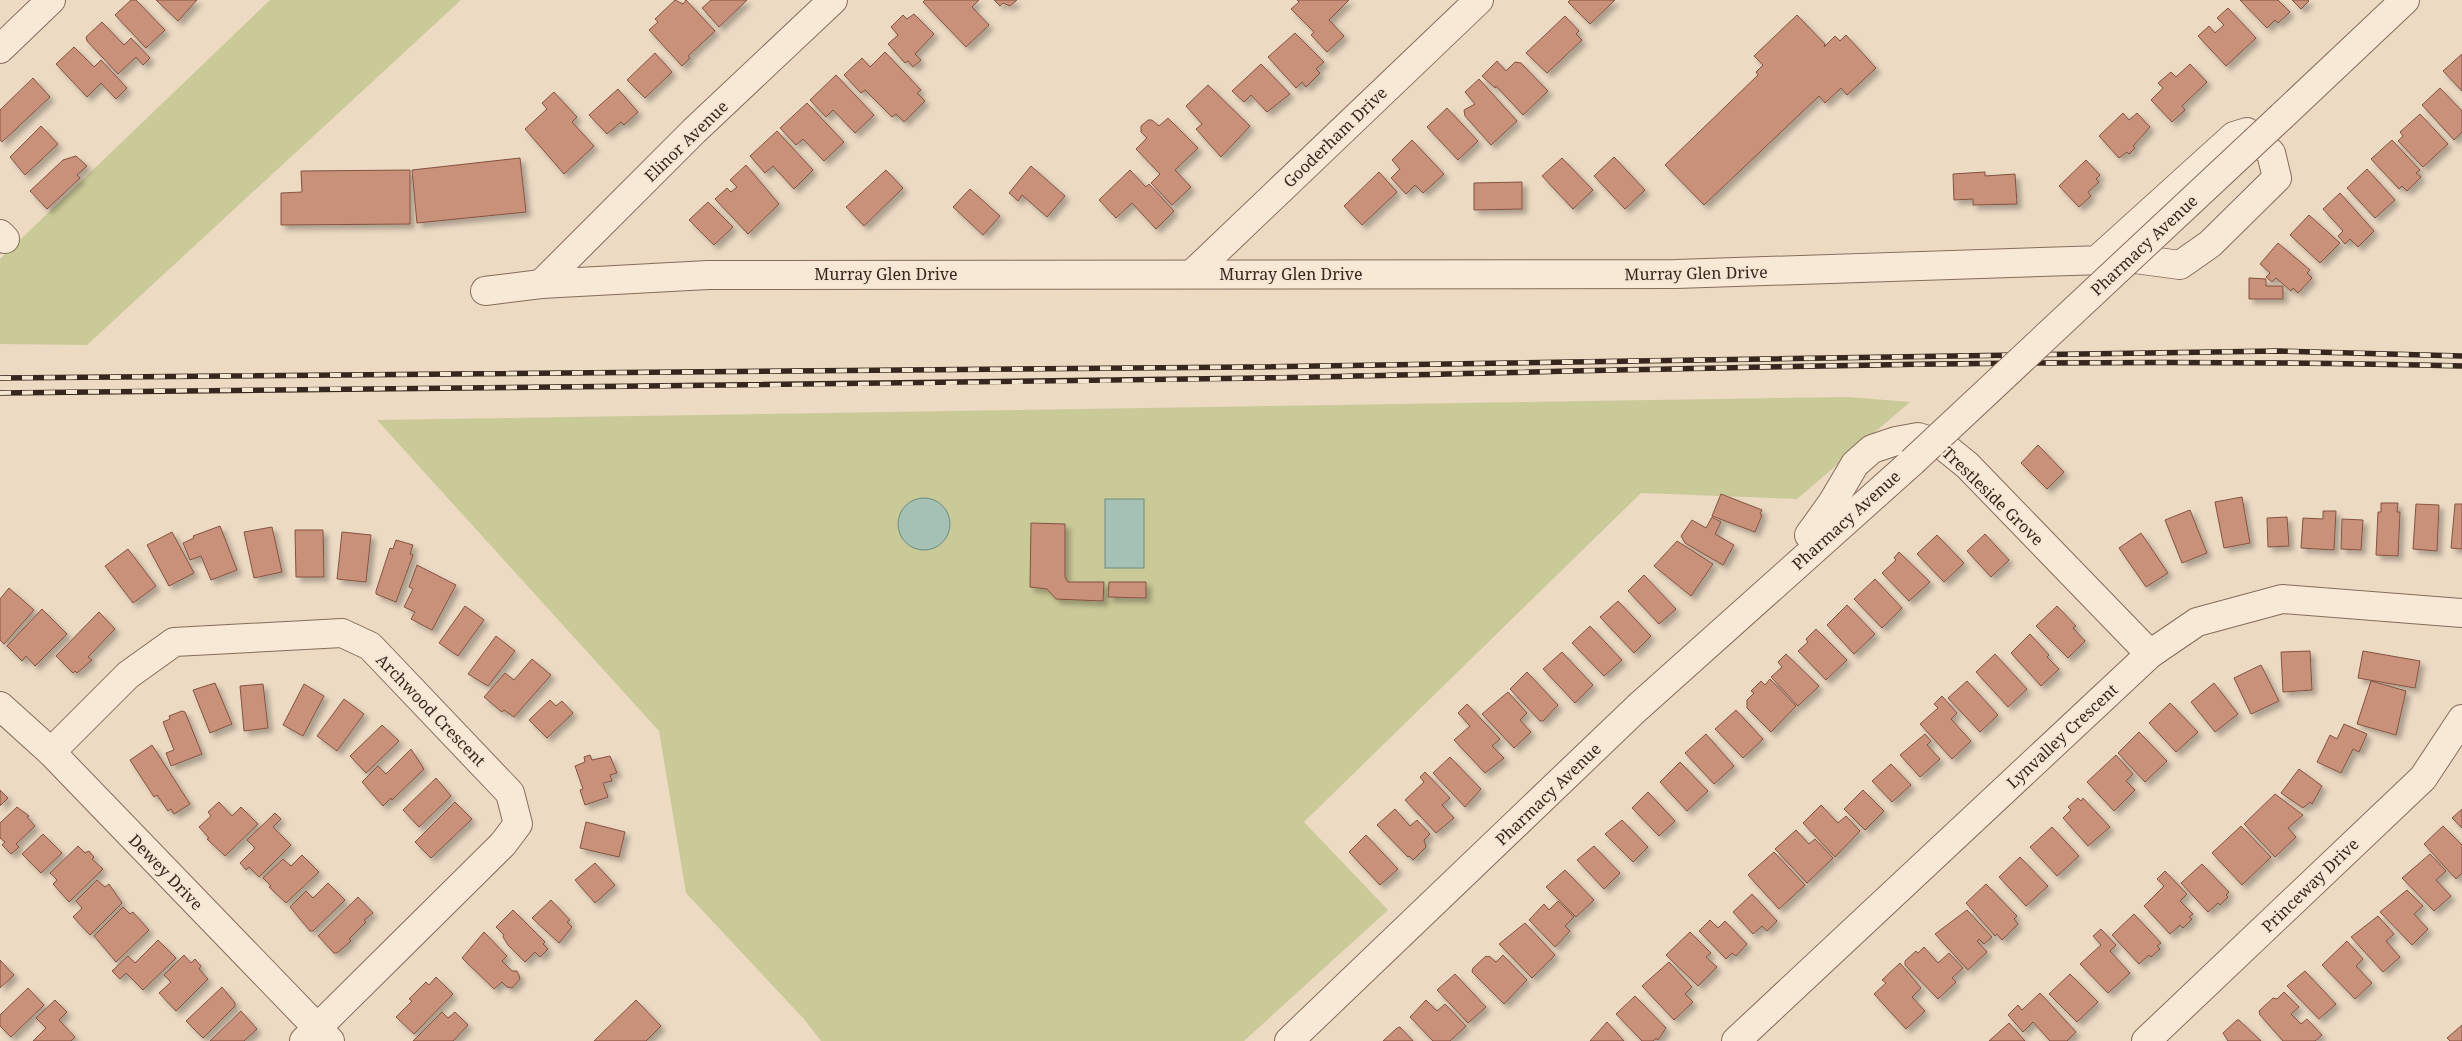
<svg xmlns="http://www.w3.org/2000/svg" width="2462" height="1041" viewBox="0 0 2462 1041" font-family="'Noto Serif',serif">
	<defs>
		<filter id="shadow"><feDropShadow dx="4.5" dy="4.5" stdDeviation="2.5" flood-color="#0004"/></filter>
	</defs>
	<rect width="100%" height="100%" fill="#ecdac3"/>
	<g fill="#cac998">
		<path d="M270,0H461L87,345L0,344V259Z"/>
		<path d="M1848,397L1910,402L1797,499L1641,493L1304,822L1388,910L1244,1041H821L804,1019L686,893L659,731L377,420Z"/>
	</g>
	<g fill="#a5c0b4" stroke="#6c8d80">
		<circle cx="924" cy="524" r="26"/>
		<rect x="1105" y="499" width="39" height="69"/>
	</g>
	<g fill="#c9907a" stroke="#845241" filter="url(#shadow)">
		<path d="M131,0H136L165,30L146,48L115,15Z"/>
		<path d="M156,0H197L178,21Z"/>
		<path d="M675,0L683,4L686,0L715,31L688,56L690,58L682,66L649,30L658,22L655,19Z"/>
		<path d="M711,0H747L719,27L702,8Z"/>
		<path d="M925,0H979L972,7L989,25L966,47L923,2Z"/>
		<path d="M994,0H1017L1010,6L1003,3L1000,6Z"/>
		<path d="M1297,0H1349L1329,20L1344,36L1327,52L1311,35L1314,32L1291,9L1299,2Z"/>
		<path d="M1570,0H1615L1590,24L1568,2Z"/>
		<path d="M2240,0H2278L2290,12L2278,23L2275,20L2267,28Z"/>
		<path d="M2292,0H2308L2309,1L2301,9Z"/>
		<path d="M2228,8L2256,38L2226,66L2198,36L2209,26L2215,33L2224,25L2217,18Z"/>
		<path d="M914,14L934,34L915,54L921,60L913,67L908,61L905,63L888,44L898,35L891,27L903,15L907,19Z"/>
		<path d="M1797,15L1825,44L1824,47L1835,36L1840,41L1846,35L1876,68L1847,95L1841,88L1825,103L1819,96L1704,205L1665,165L1758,75L1756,72L1763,65L1754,56Z"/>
		<path d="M1565,16L1579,31L1576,34L1582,40L1547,73L1526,53Z"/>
		<path d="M102,22L124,45L131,38L150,58L143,65L136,57L118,74L87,41L86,37Z"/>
		<path d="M1295,33L1324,62L1316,69L1320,73L1306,87L1302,82L1296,88L1268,57Z"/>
		<path d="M74,47L94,67L101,60L127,88L116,99L101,83L87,97L56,64Z"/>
		<path d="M885,52L921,90L917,93L925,101L904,122L896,114L892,117L865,90L861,93L844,75L862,58L870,67Z"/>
		<path d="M655,53L672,72L645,98L627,80Z"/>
		<path d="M2462,54V91L2443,71Z"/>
		<path d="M1497,61L1506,71L1515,62L1521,63L1548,91L1523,115L1496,86L1495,88L1482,76Z"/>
		<path d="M1261,64L1290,94L1267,112L1251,95L1244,102L1232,91Z"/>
		<path d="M2190,64L2207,82L2182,106L2185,110L2172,122L2151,100L2163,88L2158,83L2171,72L2176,77Z"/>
		<path d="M836,75L874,115L855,133L833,110L826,117L810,100Z"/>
		<path d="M33,78L50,97L2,142L0,140V110Z"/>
		<path d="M1479,79L1517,121L1491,145L1465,116L1464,110L1475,104L1465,92Z"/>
		<path d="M1208,85L1250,126L1221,157L1196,129L1202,124L1186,106Z"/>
		<path d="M2440,88L2462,111V132L2454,140L2422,105Z"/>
		<path d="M618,89L638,112L624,125L621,122L607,134L589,115Z"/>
		<path d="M554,92L577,117L572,122L594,146L564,174L525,129L547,109L542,103Z"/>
		<path d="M807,103L844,142L824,161L803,139L796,145L780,128Z"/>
		<path d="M1447,108L1478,141L1458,160L1427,127Z"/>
		<path d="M2123,113L2129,120L2137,113L2150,127L2133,146L2135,148L2129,154L2127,152L2119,158L2099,136Z"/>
		<path d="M2420,114L2448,144L2423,167L2398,141L2403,136L2400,132Z"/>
		<path d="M1168,118L1198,148L1175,170L1191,187L1172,205L1151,183L1160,174L1136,149L1147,138L1141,132V126L1148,120H1152L1159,126Z"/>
		<path d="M41,126L58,144L25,175L10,157Z"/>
		<path d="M777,131L813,170L794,189L773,166L765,173L750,156Z"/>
		<path d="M1412,140L1444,174L1423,193L1415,185L1406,194L1391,178L1400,169L1392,160Z"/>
		<path d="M2392,140L2420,170L2416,173L2421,177L2407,191L2402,186L2399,189L2371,159Z"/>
		<path d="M76,156L87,166L77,175L80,178L47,209L30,191L63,160Z"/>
		<path d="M1614,157L1645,190L1625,209L1594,176Z"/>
		<path d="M520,158L526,212L417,223L412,170Z"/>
		<path d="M1562,158L1593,190L1573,209L1542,176Z"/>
		<path d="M2086,160L2100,175L2096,179L2099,182L2088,192L2091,196L2079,207L2059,186Z"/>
		<path d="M746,165L779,204L748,234L715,199L727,188L731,192L737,187L730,180Z"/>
		<path d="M1031,166L1065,196L1047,217L1022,195L1018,201L1009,193Z"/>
		<path d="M2367,169L2395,200L2375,218L2347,188Z"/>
		<path d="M410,170V224L281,225V193L302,192L301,171Z"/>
		<path d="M886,170L903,188L864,226L846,207Z"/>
		<path d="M1130,170L1146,187L1149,184L1174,211L1156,229L1132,203L1116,218L1099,200Z"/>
		<path d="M1379,172L1397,192L1362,225L1344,206Z"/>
		<path d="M1985,172V176L2015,174L2017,204L1973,205V199L1954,200L1953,174Z"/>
		<path d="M1522,182V209L1474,210V183Z"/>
		<path d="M970,189L1000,216L983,235L953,207Z"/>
		<path d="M2340,193L2374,231L2358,247L2350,239L2345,244L2338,236L2343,231L2323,209Z"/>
		<path d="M708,202L733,227L714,245L689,220Z"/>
		<path d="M2309,215L2340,243L2320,263L2290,235Z"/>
		<path d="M2278,243L2310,270L2307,273L2312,278L2298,293L2293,288L2291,291L2276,278L2272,282L2266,277L2270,273L2260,264Z"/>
		<path d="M2249,278L2266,279V286H2283V299H2249Z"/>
		<path d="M2038,445L2064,472L2047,489L2021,463Z"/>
		<path d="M1721,494L1762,510L1760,514L1762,515L1755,532L1712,516Z"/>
		<path d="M2242,497L2250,543L2224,548L2215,502Z"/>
		<path d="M2381,503H2398L2397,512H2400L2398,556L2376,555L2378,512H2381Z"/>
		<path d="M2416,504L2439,505L2437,551L2413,549Z"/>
		<path d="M2455,504H2462V549L2451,548Z"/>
		<path d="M2190,510L2207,553L2182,563L2165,520Z"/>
		<path d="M2323,511H2336L2334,550L2301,548L2303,518L2323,519Z"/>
		<path d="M1712,517L1721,522L1715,534L1734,545L1723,565L1685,543L1681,536L1692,520L1706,528Z"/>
		<path d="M2287,517L2289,546L2268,547L2267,518Z"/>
		<path d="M2342,519L2363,520L2361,550L2341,549Z"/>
		<path d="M1031,523L1065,524V577L1068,582H1104L1103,601L1056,599L1047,589L1030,587Z"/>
		<path d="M220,526L237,570L211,580L201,556L190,560L183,543L194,538L193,536Z"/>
		<path d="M272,527L282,572L254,578L244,532Z"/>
		<path d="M295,530H323L324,577H296Z"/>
		<path d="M172,532L194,573L169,586L147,545Z"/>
		<path d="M342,532L371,535L366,582L337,579Z"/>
		<path d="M2141,533L2168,573L2146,587L2119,548Z"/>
		<path d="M1985,534L2009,560L1991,577L1967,551Z"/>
		<path d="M1937,535L1964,563L1944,582L1917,554Z"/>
		<path d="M396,540L413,545L410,554L413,555L396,602L376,594V591L390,548L393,549Z"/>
		<path d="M1677,541L1713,564L1691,596L1654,566Z"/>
		<path d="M128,549L156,586L133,603L105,566Z"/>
		<path d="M1899,552L1930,582L1909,601L1882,573L1896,560L1894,558Z"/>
		<path d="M417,565L456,585L432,630L411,619L415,612L404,607L413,589L409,587Z"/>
		<path d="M1644,575L1676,609L1659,624L1628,591Z"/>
		<path d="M1875,579L1902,608L1882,628L1854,599Z"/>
		<path d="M1109,582H1146V598L1108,597Z"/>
		<path d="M9,588L34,610L4,644L0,640V599Z"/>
		<path d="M1618,601L1651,636L1634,653L1600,617Z"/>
		<path d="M1847,605L1875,634L1854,654L1827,625Z"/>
		<path d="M465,606L484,620L458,656L439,643Z"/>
		<path d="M2057,606L2076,626L2073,628L2085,641L2068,658L2036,626Z"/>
		<path d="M42,609L67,634L35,666L26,656L22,661L7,646Z"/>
		<path d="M99,612L115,629L88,657L92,660L77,673L75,671L73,673L56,656Z"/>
		<path d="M1590,626L1622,660L1604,676L1572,643Z"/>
		<path d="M1816,629L1847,660L1826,680L1798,651L1808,642L1806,639Z"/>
		<path d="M2030,634L2049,655L2047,657L2059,669L2041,686L2011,653Z"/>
		<path d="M496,636L515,651L488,686L468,674Z"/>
		<path d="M2310,651L2312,690L2283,692L2281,652Z"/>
		<path d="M2363,651L2420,661L2415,688L2358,678Z"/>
		<path d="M1562,652L1593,685L1575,703L1543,669Z"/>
		<path d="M1786,654L1819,686L1798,706L1771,677L1782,667L1778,662Z"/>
		<path d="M1995,654L2027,689L2008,707L1976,672Z"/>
		<path d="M532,659L551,675L514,717L504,710L502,712L484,697L505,673L514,680Z"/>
		<path d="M2261,665L2279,701L2251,714L2234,678Z"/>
		<path d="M1527,672L1558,705L1543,721H1540L1510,689Z"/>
		<path d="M1770,679L1796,706L1771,732L1747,708V700L1754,693L1751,691L1761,681L1765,685Z"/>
		<path d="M1967,681L1998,715L1980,732L1948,698Z"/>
		<path d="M2371,681L2406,691L2396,735L2357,724Z"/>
		<path d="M215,683L232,724L210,733L193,690Z"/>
		<path d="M2214,683L2238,714L2215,732L2191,702Z"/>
		<path d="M263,684L268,728L244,731L240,686Z"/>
		<path d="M304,684L324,696L303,736L283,725Z"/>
		<path d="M1508,692L1527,713L1520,720L1531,732L1514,748L1482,714Z"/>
		<path d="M1942,696L1957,713L1951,719L1971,741L1952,759L1920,724L1938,708L1934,704Z"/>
		<path d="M344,699L364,714L337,751L317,736Z"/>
		<path d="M550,700L556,706L562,701L573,713L547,738L529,720Z"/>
		<path d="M2170,703L2198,732L2176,752L2149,723Z"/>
		<path d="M1467,704L1500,739L1492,746L1504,758L1485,773L1454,740L1470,726L1458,713Z"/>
		<path d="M1736,710L1763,739L1743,758L1715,729Z"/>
		<path d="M182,711L185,712L202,754L171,766L166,753L174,750L163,722L170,719L169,716Z"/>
		<path d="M2344,724L2367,734L2359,752L2353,749L2341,773L2317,762L2330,735L2337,739Z"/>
		<path d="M382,725L399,741L366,773L350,756Z"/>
		<path d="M2139,732L2167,761L2145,782L2118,753Z"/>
		<path d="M1706,734L1734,766L1714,784L1685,753Z"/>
		<path d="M1925,734L1931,741L1927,745L1940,759L1920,777L1900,755Z"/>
		<path d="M152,745L190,804L174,814L171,809L168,811L157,795L154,797L130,760Z"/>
		<path d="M411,749L424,769L392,800L391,798L383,806L362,782L378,766L386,774Z"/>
		<path d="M590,755L592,760L610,756L617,773L610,775L612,781L603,783L608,797L585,805L580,790L583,789L575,766L585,762L584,757Z"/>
		<path d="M2116,755L2133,774L2126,781L2135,790L2114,811L2087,782Z"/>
		<path d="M1450,757L1481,789L1465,807L1433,773Z"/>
		<path d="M1680,762L1708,791L1687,811L1660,782Z"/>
		<path d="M1891,764L1911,785L1892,802L1872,781Z"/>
		<path d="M2299,769L2322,786L2312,804L2310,802L2303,808L2281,793Z"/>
		<path d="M1425,772L1450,798L1442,805L1454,818L1436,833L1405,800L1424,782L1420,777Z"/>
		<path d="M436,778L451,796L419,827L403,810Z"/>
		<path d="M0,790L8,798L0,806Z"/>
		<path d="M1863,790L1884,811L1865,830L1844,809Z"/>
		<path d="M1648,792L1675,821L1659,836L1632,808Z"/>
		<path d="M2275,794L2303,815L2288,828L2296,837L2275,857L2244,824Z"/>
		<path d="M2078,798L2081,801L2083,798L2110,827L2088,846L2063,818L2071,810L2068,807Z"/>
		<path d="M219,802L232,816L241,807L258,824L225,856L207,839L209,838L199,827L211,816L208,812Z"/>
		<path d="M455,802L472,819L431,858L415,842Z"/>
		<path d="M1821,805L1838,823L1846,816L1860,831L1835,857L1803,823Z"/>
		<path d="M17,807L29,816L27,817L35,826L16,844L19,847L11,854L2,845L5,842L0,838V823Z"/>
		<path d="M1395,809L1410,826L1417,820L1430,834L1424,840L1426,847L1413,860L1409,856L1408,857L1377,825Z"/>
		<path d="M2462,809V828L2452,818Z"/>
		<path d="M275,813L281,819L273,827L291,845L259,877L249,867L246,870L240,863L255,848L247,840Z"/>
		<path d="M1622,820L1648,847L1633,862L1605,834Z"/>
		<path d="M586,822L625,832L619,857L580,848Z"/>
		<path d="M2241,826L2271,857L2242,885L2212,853Z"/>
		<path d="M2443,826L2462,845V873L2456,879L2424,844Z"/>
		<path d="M2052,827L2079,856L2057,876L2030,847Z"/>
		<path d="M1796,830L1809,844L1815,839L1833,858L1807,883L1775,849Z"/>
		<path d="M43,834L62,853L41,873L22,854Z"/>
		<path d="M1366,835L1398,869L1380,885L1349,852Z"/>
		<path d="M78,846L85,853L89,851L94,857L92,859L103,869L69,902L53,884L57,880L50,873Z"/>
		<path d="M1594,846L1620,873L1604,889L1577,860Z"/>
		<path d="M1774,852L1805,885L1779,909L1748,875Z"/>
		<path d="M2430,854L2446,871L2436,880L2451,896L2434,911L2402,878Z"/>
		<path d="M302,855L319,872L286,903L269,887L271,886L263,878L283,859L291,866Z"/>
		<path d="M2020,857L2048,886L2026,906L1999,877Z"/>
		<path d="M595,863L615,885L595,903L575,880Z"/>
		<path d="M2202,864L2229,892L2226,895L2228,897L2220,905L2218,903L2208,912L2181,883Z"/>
		<path d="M1565,870L1594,900L1576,917L1546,887Z"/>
		<path d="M2165,871L2187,894L2180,901L2193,914L2189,917L2192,919L2183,928L2180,925L2170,934L2144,906L2164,886L2157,879Z"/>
		<path d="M97,880L105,887L109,884L122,903L90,935L73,917L82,908L76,901Z"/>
		<path d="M328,883L345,900L313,931H310L290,907L306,891L313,898Z"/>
		<path d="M1986,884L2017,916L2014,919L2018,924L2002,940L1997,934L1995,936L1966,903Z"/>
		<path d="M2407,890L2423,906L2414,914L2428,929L2412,945L2380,912Z"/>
		<path d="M1752,894L1777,921L1767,931L1762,926L1753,934L1733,912Z"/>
		<path d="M358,897L373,913L364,920L366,922L349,939L351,941L337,953H334L318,936Z"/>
		<path d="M551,900L570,920L567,922L572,927L559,943L532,918Z"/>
		<path d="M1558,901L1574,917L1565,926L1570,931L1555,947L1529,920L1544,904L1549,910Z"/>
		<path d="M123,907L130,914L133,912L149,930L116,962L94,936Z"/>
		<path d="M513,910L545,942L543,944L548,949L540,957L535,952L525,962L508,945L503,937L504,935L496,927Z"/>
		<path d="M1967,910L1992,937L1984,944L1979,939L1977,941L1987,952L1968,970L1935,934Z"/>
		<path d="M2134,914L2161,943L2157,946L2160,949L2151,957L2149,955L2139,964L2112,935Z"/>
		<path d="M2378,916L2394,934L2386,941L2400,957L2383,972L2351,937Z"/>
		<path d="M1710,920L1718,928L1725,921L1747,944L1736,956L1732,953L1726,959L1699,931Z"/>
		<path d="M1525,923L1555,955L1532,978L1499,944Z"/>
		<path d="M2101,929L2116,945L2110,951L2130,973L2108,993L2080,964L2101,945L2093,936Z"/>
		<path d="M484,932L507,956L502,961L512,971H517L519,975L520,979L512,988L507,987L502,982L494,989L462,958Z"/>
		<path d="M1690,932L1711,953L1706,957L1717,967L1698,986L1666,955Z"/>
		<path d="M158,940L176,958L143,990L126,973L120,979L112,971L128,956L135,963Z"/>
		<path d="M2347,941L2363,959L2356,966L2372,983L2355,999L2322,965Z"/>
		<path d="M1924,947L1938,963L1949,953L1963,968L1952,978L1956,982L1938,999L1905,965V961L1916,951L1918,953Z"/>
		<path d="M184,955L191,963L195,959L201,966L199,969L208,979L176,1011L159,993L171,982L164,975Z"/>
		<path d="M1503,955L1527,980L1504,1004L1472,972L1473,968L1486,956L1488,957L1489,956L1496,962Z"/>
		<path d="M0,960L14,975L0,988Z"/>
		<path d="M1669,962L1692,987L1685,994L1693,1002L1674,1020L1642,986Z"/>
		<path d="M1900,963L1921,988L1912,997L1925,1011L1906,1029L1874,994L1886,983L1882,980Z"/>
		<path d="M2305,971L2336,1004L2319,1019L2287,986Z"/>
		<path d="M1455,974L1486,1007L1468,1023L1437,990Z"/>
		<path d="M2070,974L2098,1002L2077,1022L2049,994Z"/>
		<path d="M436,977L453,994L414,1034L396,1017L412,1001L409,999L426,982L429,985Z"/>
		<path d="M222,987L235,1003V1006L203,1038L186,1021Z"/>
		<path d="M28,988L44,1005L11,1037L0,1026V1015Z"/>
		<path d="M2284,992L2299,1007L2291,1014L2301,1024L2307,1019L2322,1035L2315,1041H2283L2260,1015L2259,1011L2273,998L2277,999Z"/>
		<path d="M2040,993L2076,1032L2067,1041H2050L2033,1022L2023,1032L2008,1015L2018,1005L2022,1010Z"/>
		<path d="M1635,996L1666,1028L1658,1040L1656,1038L1653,1041H1642L1616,1014Z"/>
		<path d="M55,1000L67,1012L59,1020L75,1037L71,1041H33L46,1028L36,1018Z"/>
		<path d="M636,1000L661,1026L646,1041H594Z"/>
		<path d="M1426,1000L1437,1011L1445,1004L1466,1026L1450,1041H1433L1410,1017Z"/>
		<path d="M241,1011L257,1029L244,1041H210Z"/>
		<path d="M442,1012L448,1018L455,1012L468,1025L453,1041H413Z"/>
		<path d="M2237,1020H2239L2261,1041H2228L2223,1033Z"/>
		<path d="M1607,1022L1624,1041H1590Z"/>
		<path d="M2009,1023L2025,1041H1989Z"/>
		<path d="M2462,1025V1041H2450L2447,1038Z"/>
		<path d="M1400,1027L1413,1041H1383L1397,1028Z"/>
	</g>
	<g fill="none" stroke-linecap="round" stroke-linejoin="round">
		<defs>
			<g id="minor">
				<path d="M0,49L51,0"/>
				<path d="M2282,116L2405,0"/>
				<path d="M0,234L5,239"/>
				<path d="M1192,274L1479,0"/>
				<path d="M541,284L694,131L833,0"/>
				<path d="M485,291L541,284L708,275L1676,274L2135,259L2180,265L2210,244L2277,178L2271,153L2247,132L2234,136L2097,260"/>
				<path d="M1809,535L1832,503L1855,464L1872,449L1896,441L1918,437L1941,444L1967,465L2150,654"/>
				<path d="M0,706L51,752L330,1041"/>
				<path d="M51,752L128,675L174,642L342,633L370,646L510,793L518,824L503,844L304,1041"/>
				<path d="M1289,1041L1637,708L1912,462"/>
				<path d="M1736,1041L2150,654L2197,622L2282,599L2462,613"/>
				<path d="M2146,1041L2423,778L2462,719"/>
			</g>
		</defs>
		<use href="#minor" stroke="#866b5b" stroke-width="30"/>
		<use href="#minor" stroke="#f8e9d6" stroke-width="28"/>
		<defs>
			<g id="rail">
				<path d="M0,378L1248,367L2278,351L2462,356"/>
				<path d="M0,393C421,387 841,386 1262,378C1662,370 2062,356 2462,366"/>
			</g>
		</defs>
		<use href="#rail" stroke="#37261e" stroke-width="5.5"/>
		<use href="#rail" stroke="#f4e6d3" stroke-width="4" stroke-dasharray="11" stroke-linecap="butt"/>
		<defs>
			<path id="minor-bridge" d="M1912,462L2282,116"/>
		</defs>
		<use href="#minor-bridge" stroke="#866b5b" stroke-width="30" stroke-linecap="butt"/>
		<use href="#minor-bridge" stroke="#f8e9d6" stroke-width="28"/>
	</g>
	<g text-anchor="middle" stroke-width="4.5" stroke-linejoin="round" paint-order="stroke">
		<g font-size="16" fill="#37261e" stroke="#f4e6d3">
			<text transform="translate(1335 137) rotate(-44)" y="6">Gooderham Drive</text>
			<text transform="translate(686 141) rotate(-44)" y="6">Elinor Avenue</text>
			<text transform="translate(2144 245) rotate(-43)" y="6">Pharmacy Avenue</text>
			<text transform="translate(1696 273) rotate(-1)" y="6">Murray Glen Drive</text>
			<text x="886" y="280">Murray Glen Drive</text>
			<text x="1291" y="280">Murray Glen Drive</text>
			<text transform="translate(1993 496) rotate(44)" y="6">Trestleside Grove</text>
			<text transform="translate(1846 520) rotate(-42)" y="6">Pharmacy Avenue</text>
			<text transform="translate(431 710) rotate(46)" y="6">Archwood Crescent</text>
			<text transform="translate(2062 736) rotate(-43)" y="6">Lynvalley Crescent</text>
			<text transform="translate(1548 794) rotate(-44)" y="6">Pharmacy Avenue</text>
			<text transform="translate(166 872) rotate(46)" y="6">Dewey Drive</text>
			<text transform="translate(2310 885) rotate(-44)" y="6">Princeway Drive</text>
		</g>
	</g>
</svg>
